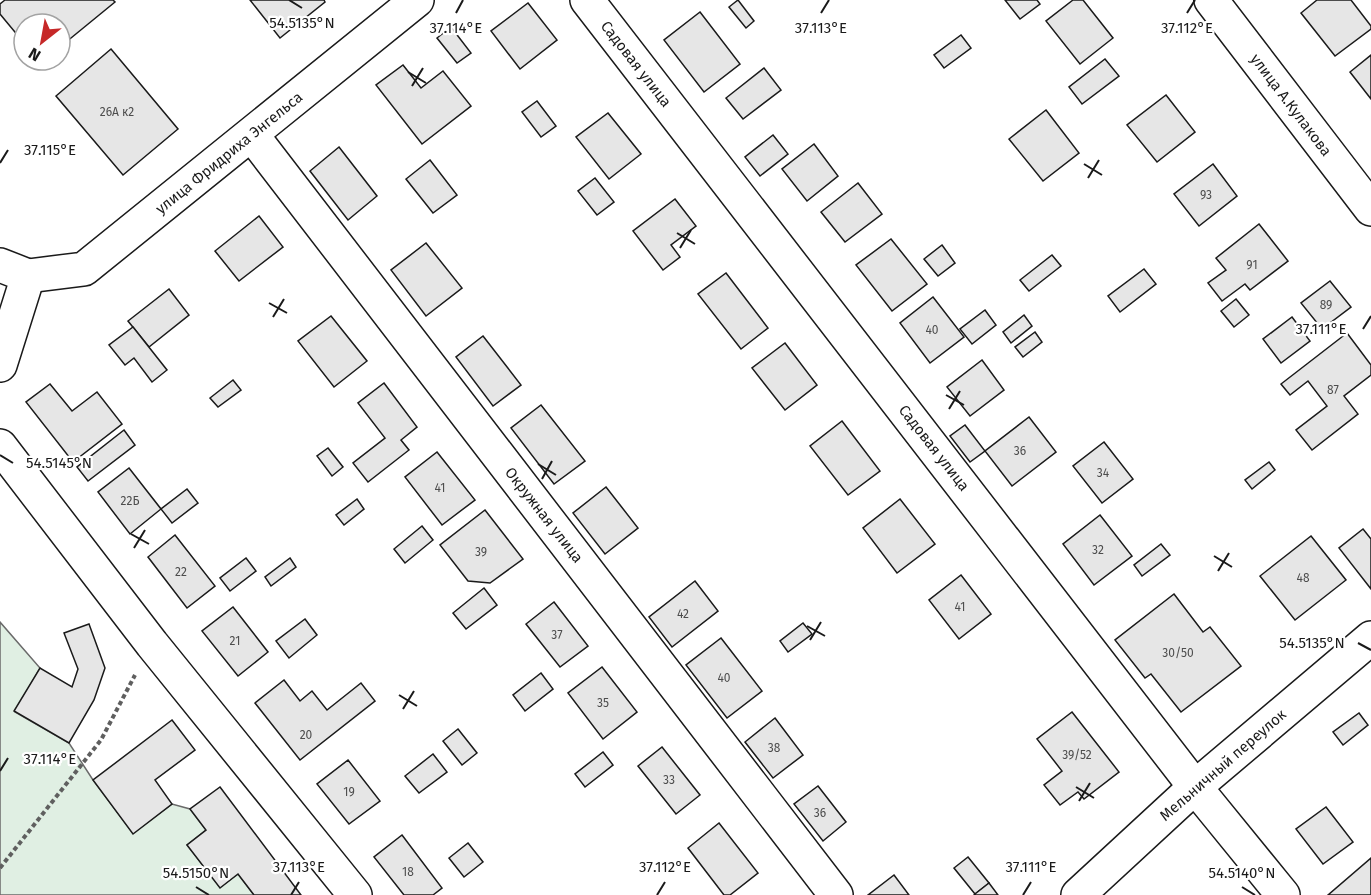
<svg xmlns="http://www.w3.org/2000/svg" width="1371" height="895" viewBox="0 0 1371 895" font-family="'Fira Sans',sans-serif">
	<rect width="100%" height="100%" fill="#fff"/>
	<path fill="#e0efe3" stroke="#6a6a6a" stroke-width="1.5" d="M0,622L40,668L15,712L69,743L93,780L133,833L172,804L190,809L206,830L187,845L220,887L238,874L254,895H0Z"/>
	<g fill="#e6e6e6" stroke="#1a1a1a" stroke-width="1.5">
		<path d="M5,0H113L115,2L60,47V24H24V43L0,14V4Z"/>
		<path d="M250,0H324L325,2L280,38Z"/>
		<path d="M738,0L754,21L746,28L729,7Z"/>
		<path d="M1005,0H1037L1040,4L1020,19Z"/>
		<path d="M1073,0H1083L1113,38L1080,64L1046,21Z"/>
		<path d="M1317,0H1351L1371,26V29L1335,56L1301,13Z"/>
		<path d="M528,3L557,40L520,69L491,31Z"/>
		<path d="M700,12L740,64L704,92L664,40Z"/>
		<path d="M451,27L471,53L457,63L437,38Z"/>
		<path d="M961,35L971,48L944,68L934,55Z"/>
		<path d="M111,49L178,129L123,175L56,96Z"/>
		<path d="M1371,55V99L1350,72Z"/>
		<path d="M1105,59L1119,76L1082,104L1069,87Z"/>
		<path d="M403,65L421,88L443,71L471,106L422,144L376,85Z"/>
		<path d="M764,68L781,90L743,119L726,98Z"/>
		<path d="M1166,95L1195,132L1157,162L1127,125Z"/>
		<path d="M537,101L556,126L541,137L522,112Z"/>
		<path d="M1046,110L1079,153L1043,181L1009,139Z"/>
		<path d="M608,113L641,154L609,179L576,137Z"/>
		<path d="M773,135L788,154L760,176L745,157Z"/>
		<path d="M814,144L838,176L807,201L782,169Z"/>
		<path d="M339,147L377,196L348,220L310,171Z"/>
		<path d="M430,160L457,195L433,213L406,179Z"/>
		<path d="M1213,164L1237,196L1199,226L1174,194Z"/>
		<path d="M595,178L614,202L597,215L578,191Z"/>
		<path d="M858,183L882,214L845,242L821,212Z"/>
		<path d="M675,199L696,226L671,245L680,257L663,270L633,231Z"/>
		<path d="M259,216L283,247L239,281L215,251Z"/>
		<path d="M1259,224L1288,261L1250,290L1245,284L1222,301L1208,283L1226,270L1216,258Z"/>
		<path d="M891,239L927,284L892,311L856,265Z"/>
		<path d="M426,243L462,288L426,316L391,270Z"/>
		<path d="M942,245L955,263L938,276L924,259Z"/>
		<path d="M1052,255L1061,266L1029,291L1020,280Z"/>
		<path d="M1144,269L1156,284L1120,312L1108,296Z"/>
		<path d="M726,273L768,328L741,349L698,294Z"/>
		<path d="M1330,281L1351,307L1322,329L1301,303Z"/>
		<path d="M169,289L189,315L149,347L128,321Z"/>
		<path d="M933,297L964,337L930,363L900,323Z"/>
		<path d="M1236,299L1249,315L1234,327L1221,311Z"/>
		<path d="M985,310L996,325L972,344L960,329Z"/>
		<path d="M1024,315L1032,326L1011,343L1003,332Z"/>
		<path d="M331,316L367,361L334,387L298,341Z"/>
		<path d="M1292,317L1310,341L1281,363L1263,339Z"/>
		<path d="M133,327L167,370L152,382L134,358L125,365L109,345Z"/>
		<path d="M1035,332L1042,342L1023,357L1015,347Z"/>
		<path d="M1347,333L1371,365V375L1344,396L1358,414L1312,450L1296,430L1327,406L1308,381L1290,395L1281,384Z"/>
		<path d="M483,336L521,385L493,406L456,357Z"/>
		<path d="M785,343L817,385L785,410L752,368Z"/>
		<path d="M982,360L1004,390L970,416L947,387Z"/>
		<path d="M233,380L241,390L218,407L210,398Z"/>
		<path d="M384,383L417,427L401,440L409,450L368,482L353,463L385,438L358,403Z"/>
		<path d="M50,384L72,411L97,392L122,424L73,462L26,402Z"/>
		<path d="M541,405L585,461L554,484L511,428Z"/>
		<path d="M1029,417L1056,452L1012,486L985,451Z"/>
		<path d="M842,421L880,471L848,495L810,446Z"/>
		<path d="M965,425L985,451L970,462L950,436Z"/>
		<path d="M124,430L135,445L88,481L77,467Z"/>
		<path d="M1104,442L1133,479L1102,503L1073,466Z"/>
		<path d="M328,448L343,467L332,476L317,456Z"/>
		<path d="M437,452L475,500L442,525L405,477Z"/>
		<path d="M1269,462L1275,470L1252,489L1245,480Z"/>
		<path d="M129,468L161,509L130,534L98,492Z"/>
		<path d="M606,487L638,528L605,554L573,513Z"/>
		<path d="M187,489L198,503L172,523L161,509Z"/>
		<path d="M357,499L364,509L344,525L336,515Z"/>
		<path d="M900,499L935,544L897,573L863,528Z"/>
		<path d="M485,510L523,559L490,583L468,581L440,545Z"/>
		<path d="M1100,515L1132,556L1094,585L1063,544Z"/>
		<path d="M422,526L433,540L405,563L394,549Z"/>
		<path d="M1363,529L1371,539V589L1339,548Z"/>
		<path d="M175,535L215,586L187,608L148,557Z"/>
		<path d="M1311,536L1346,580L1295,620L1260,576Z"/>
		<path d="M1161,544L1170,555L1142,576L1134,565Z"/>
		<path d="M246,558L256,571L230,591L220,578Z"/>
		<path d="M290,558L296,567L271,586L265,577Z"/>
		<path d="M961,575L991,614L959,639L929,600Z"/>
		<path d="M695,581L718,611L672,647L649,617Z"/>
		<path d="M484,588L497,605L466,629L453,613Z"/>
		<path d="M1174,594L1203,632L1210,627L1241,666L1181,712L1151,674L1145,678L1115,640Z"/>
		<path d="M554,602L588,646L560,667L526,624Z"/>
		<path d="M233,607L268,652L238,676L202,631Z"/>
		<path d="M305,619L317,635L289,658L276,641Z"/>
		<path d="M803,623L812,634L788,652L780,641Z"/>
		<path d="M89,624L105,668L94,700L69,743L14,711L40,668L72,687L78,669L64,633Z"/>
		<path d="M721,638L762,691L727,718L686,665Z"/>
		<path d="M602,667L637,712L603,739L568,693Z"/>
		<path d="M541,673L553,689L525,711L513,695Z"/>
		<path d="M284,680L300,701L312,691L327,710L361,683L375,701L300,760L255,703Z"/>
		<path d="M1072,712L1119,772L1084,799L1078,792L1060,805L1044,785L1062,771L1037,739Z"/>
		<path d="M1359,713L1368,725L1343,745L1333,732Z"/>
		<path d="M775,718L803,755L773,778L745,742Z"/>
		<path d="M172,720L195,750L155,780L172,804L133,834L93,780Z"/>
		<path d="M458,729L477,753L462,765L443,741Z"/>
		<path d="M662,747L700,795L676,814L638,766Z"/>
		<path d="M603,752L613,765L585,787L575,774Z"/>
		<path d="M433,754L447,772L419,793L405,776Z"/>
		<path d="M348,760L380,801L349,824L317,784Z"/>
		<path d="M818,786L846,822L823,841L794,804Z"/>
		<path d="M220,787L301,895H254L238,874L220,888L187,845L206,830L190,809Z"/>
		<path d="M1326,807L1353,842L1323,864L1296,829Z"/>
		<path d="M719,823L758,873L730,895H724L688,848Z"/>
		<path d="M402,835L442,888L433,895H404L374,857Z"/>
		<path d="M468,843L483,862L464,877L449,858Z"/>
		<path d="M968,857L989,883L975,894L954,868Z"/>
		<path d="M1371,858V895H1328Z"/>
		<path d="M894,875L909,895H868Z"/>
		<path d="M989,883L998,895H974L975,894Z"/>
	</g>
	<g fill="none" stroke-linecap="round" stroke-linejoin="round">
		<defs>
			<g id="minor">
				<path d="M587,0L1195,787L1283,895"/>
				<path d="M1211,0L1371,209"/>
				<path d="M252,135L836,895"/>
				<path d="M0,265L28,276L0,365"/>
				<path d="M0,446L152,644L355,895"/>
				<path d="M1078,895L1195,787L1371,638"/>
			</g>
			<path id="major" d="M28,276L84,269L417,0"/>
		</defs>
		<use href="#minor" stroke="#1a1a1a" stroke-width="36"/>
		<use href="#major" stroke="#1a1a1a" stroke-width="36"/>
		<path stroke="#5f5f5f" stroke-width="4" stroke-dasharray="4.5 3" stroke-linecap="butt" d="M0,868L101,740L135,675"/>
		<use href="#minor" stroke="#fff" stroke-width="33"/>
		<use href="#major" stroke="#fff" stroke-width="33"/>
	</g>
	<path fill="none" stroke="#1a1a1a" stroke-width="2" d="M289,0L302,8M456,13L463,0M821,13L829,0M1187,13L1195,0M408,72L426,83M412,86L423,68M0,163L8,150M1084,164L1102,175M1088,178L1099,160M677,233L695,244M680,248L691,230M269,303L287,313M273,317L284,299M1363,329L1371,316M946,395L964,405M949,409L960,391M0,455L13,463M538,464L556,475M542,479L552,461M131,534L149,544M134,548L145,530M1214,556L1232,567M1218,571L1229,553M807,626L825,636M810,640L821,622M1358,643L1371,650M399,695L417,706M403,709L414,691M0,771L8,758M1076,787L1094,798M1079,801L1090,783M196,887L209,895M1242,887L1255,895M291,895L299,882M657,895L665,882M1023,895L1031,882"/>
	<g text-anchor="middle" stroke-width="4.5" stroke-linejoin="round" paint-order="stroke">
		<g font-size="12" fill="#4d4d4d">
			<text x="117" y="116">26А к2</text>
			<text x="1206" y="199">93</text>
			<text x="1252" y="269">91</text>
			<text x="1326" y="309">89</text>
			<text x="932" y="334">40</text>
			<text x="1333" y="394">87</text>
			<text x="1020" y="455">36</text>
			<text x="1103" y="477">34</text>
			<text x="440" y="492">41</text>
			<text x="130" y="505">22Б</text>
			<text x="1098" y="554">32</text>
			<text x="481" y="556">39</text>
			<text x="181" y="576">22</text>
			<text x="1303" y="582">48</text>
			<text x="960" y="611">41</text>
			<text x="683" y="618">42</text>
			<text x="557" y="639">37</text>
			<text x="235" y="645">21</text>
			<text x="1178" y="657">30/50</text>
			<text x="724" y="682">40</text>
			<text x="603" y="707">35</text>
			<text x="306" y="739">20</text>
			<text x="774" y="752">38</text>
			<text x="1077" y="759">39/52</text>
			<text x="669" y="784">33</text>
			<text x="349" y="796">19</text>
			<text x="820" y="817">36</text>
			<text x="408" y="876">18</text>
		</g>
		<g font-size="15" fill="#1a1a1a" stroke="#fff">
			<text transform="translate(636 64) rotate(52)" y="5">Садовая улица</text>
			<text transform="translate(1291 105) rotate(53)" y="5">улица А.Кулакова</text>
			<text transform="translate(229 153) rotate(-39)" y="5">улица Фридриха Энгельса</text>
			<text transform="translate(934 448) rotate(52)" y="5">Садовая улица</text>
			<text transform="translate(544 515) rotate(52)" y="5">Окружная улица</text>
			<text transform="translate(1223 765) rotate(-41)" y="5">Мельничный переулок</text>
		</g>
	</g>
	<g font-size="15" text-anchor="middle" fill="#1a1a1a" stroke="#fff" stroke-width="4.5" stroke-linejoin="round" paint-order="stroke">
		<text x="302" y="28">54.5135°N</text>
		<text x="456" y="33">37.114°E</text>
		<text x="821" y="33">37.113°E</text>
		<text x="1187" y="33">37.112°E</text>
		<text x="50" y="155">37.115°E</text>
		<text x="1321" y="334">37.111°E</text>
		<text x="59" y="468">54.5145°N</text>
		<text x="1312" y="648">54.5135°N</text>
		<text x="50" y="764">37.114°E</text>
		<text x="299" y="872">37.113°E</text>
		<text x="665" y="872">37.112°E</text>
		<text x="1031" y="872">37.111°E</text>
		<text x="196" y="878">54.5150°N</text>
		<text x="1242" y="878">54.5140°N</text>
	</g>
	<g transform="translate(42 42) rotate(211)"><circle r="28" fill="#ffffff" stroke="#a3a3a3" stroke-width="1.5"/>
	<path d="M0-4.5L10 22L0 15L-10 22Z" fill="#c62828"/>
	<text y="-9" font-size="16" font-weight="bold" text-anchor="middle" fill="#1a1a1a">N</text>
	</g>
</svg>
